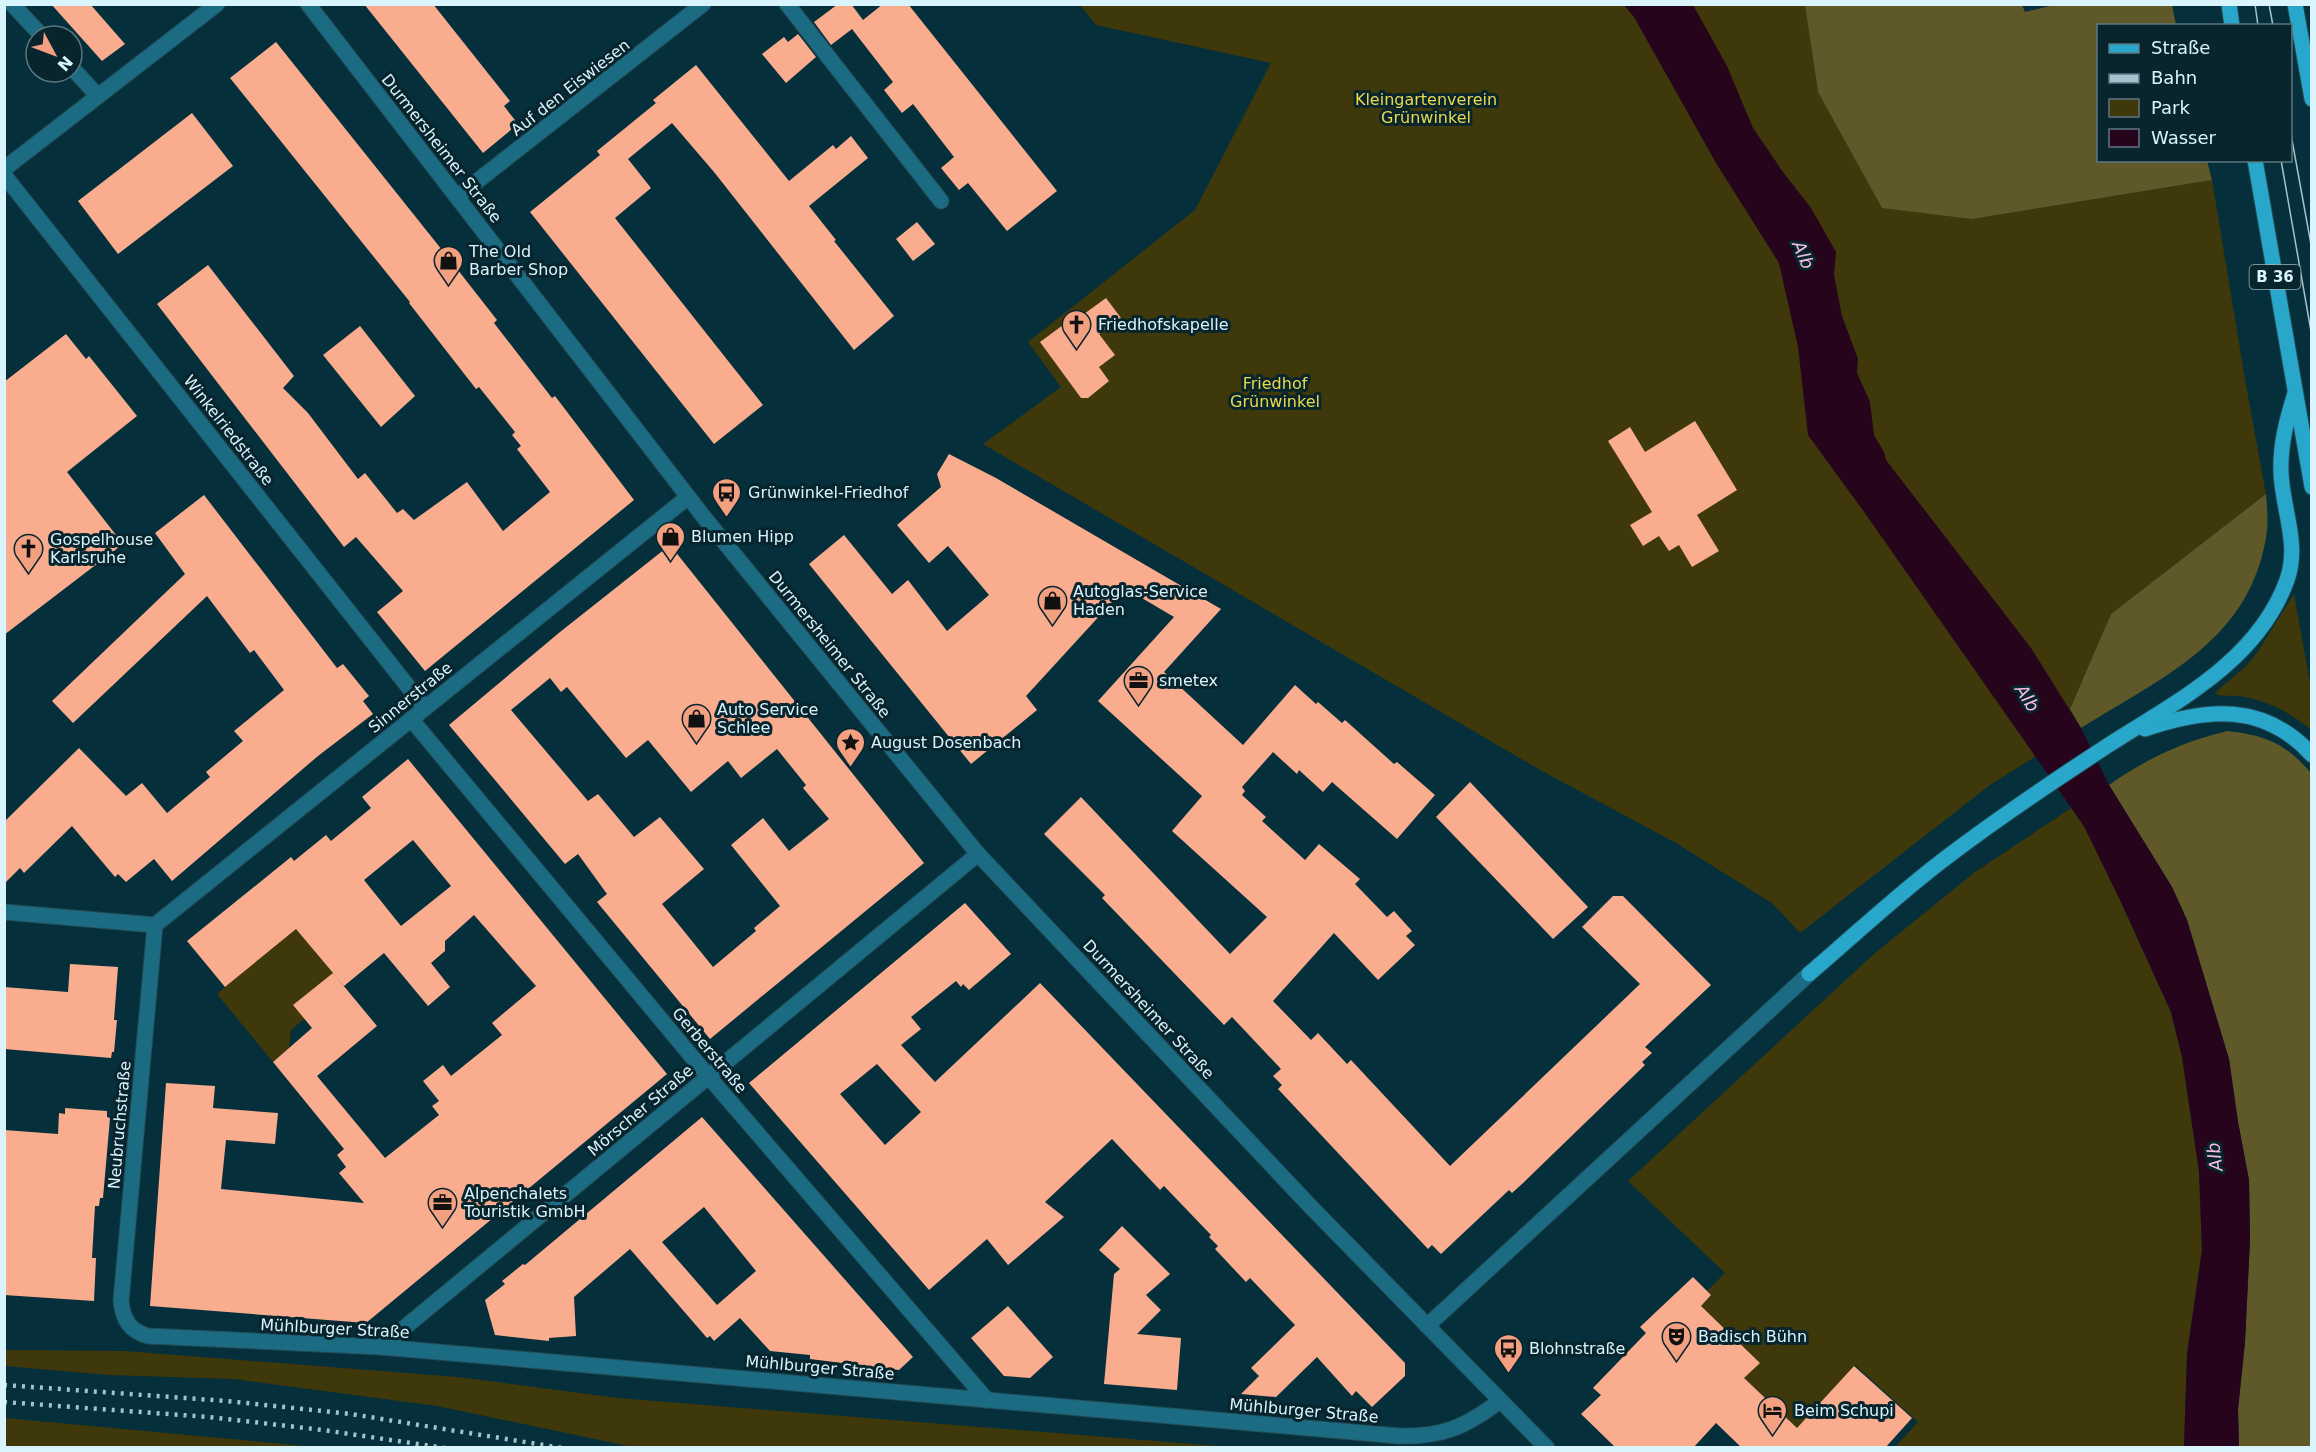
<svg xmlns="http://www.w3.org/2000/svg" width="2316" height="1452" viewBox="0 0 2316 1452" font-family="'DejaVu Sans',sans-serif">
	<rect width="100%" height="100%" fill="#052f3b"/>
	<g fill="#3e380a">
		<path d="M1805,4L1818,92L1972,219L2212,180L2246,385L2266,494L2111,614L2070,709L2081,728L1990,785L1800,933L1773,904L1676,843L1542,771L983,444L1061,387L1028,342L1195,210L1271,63L1096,25L1080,5Z"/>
		<path d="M2294,594L2311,688V730C2290,712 2266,700 2239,696C2231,695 2222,697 2215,694L2219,689L2245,667L2257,653Z"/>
		<path d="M2071,808L2084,826L2120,900L2171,1012L2182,1057L2199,1171L2202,1250L2187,1354L2184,1447H1895L1918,1422L1855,1365L1797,1428L1744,1378L1759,1362L1701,1306L1711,1295L1707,1291L1725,1273L1628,1181L1875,953L1975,872Z"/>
		<path d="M292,924L344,986L291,1030L289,1048L273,1062L217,994L247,969Z"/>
		<path d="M5,1350L125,1351L458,1377L618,1398L1231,1447H633L437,1406L234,1379L107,1375L5,1366Z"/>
		<path d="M5,1418L295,1445L310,1447H5Z"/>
	</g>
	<g fill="#5f592a">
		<path d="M2022,5L2025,12L2054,5H2172L2176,25L2098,26V160L2207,161L2212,180L1972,219L1882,208L1818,92L1805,5Z"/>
		<path d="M2266,494C2267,506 2268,519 2267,531C2252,640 2164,676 2081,728L2070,709L2111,614Z"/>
		<path d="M2228,731C2267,736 2285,743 2311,773V1447H2239L2238,1409L2245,1342L2250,1239L2249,1180L2238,1122L2229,1059L2187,920L2172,887L2109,785C2146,759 2184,741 2228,731Z"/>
	</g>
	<path fill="#26041c" d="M1624,5H1693L1727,66L1753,128L1783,172L1811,208L1836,252L1834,275L1842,316L1858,359L1857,373L1870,402L1874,435L1884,452L1886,460L2031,648L2081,728L2109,785L2172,887L2187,920L2229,1059L2238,1122L2249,1180L2250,1239L2245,1342L2238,1409L2239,1447H2184L2187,1354L2202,1250L2199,1171L2182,1057L2171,1012L2120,900L2084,826L1867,516L1808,435L1798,347L1779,263L1716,163L1634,17Z"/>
	<g fill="#faad8e" fill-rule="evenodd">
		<path d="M51,4H90L125,44L102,61Z"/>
		<path d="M364,4H433L510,101L504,106L518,124L483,153Z"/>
		<path d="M838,4H851L863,20L883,4H908L1057,191L1007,231L968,183L959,190L941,168L954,157L913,104L902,113L884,90L893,82L852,29L831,45L814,22Z"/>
		<path d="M798,34L816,57L786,83L762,54L784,37L788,42Z"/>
		<path d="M276,42L454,265L497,320L494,323L552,398L555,396L634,500L425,671L377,612L403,591L356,537L344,547L157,304L208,265L294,376L283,388L308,413L358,479L365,473L397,513L403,509L414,520L467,482L503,531L550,492L517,449L521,446L512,435L515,432L479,387L476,389L409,303L410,302L230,78Z"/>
		<path d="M696,65L789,181L833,145L836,149L851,136L868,158L809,206L836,240L834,241L894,316L854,350L714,172L672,123L628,159L651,188L615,218L763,405L714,444L530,212L600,155L597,151L656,103L653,100Z"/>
		<path d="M192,113L233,166L118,254L78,201Z"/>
		<path d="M917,222L935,244L913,261L896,239Z"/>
		<path d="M1106,298L1121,318L1099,334L1115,355L1099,367L1109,381L1088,398H1081L1040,342L1082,311L1084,314Z"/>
		<path d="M360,326L415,396L381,427L323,355Z"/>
		<path d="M66,334L86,359L89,356L137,416L67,472L123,544L4,635V382Z"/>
		<path d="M1695,421L1737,490L1697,515L1719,551L1692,567L1679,545L1669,551L1659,536L1643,546L1630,525L1652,512L1608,441L1630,427L1645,452Z"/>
		<path d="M949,454L996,478L1221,609L1164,672L1243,745L1295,685L1316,704L1318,702L1342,723L1345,720L1394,764L1397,762L1435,795L1397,839L1332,782L1323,792L1299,770L1297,774L1273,752L1242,787L1245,791L1242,795L1266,817L1262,821L1305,860L1319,844L1360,879L1355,884L1387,917L1394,911L1412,931L1406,936L1415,945L1378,980L1334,933L1273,1001L1311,1040L1318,1033L1347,1064L1351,1060L1450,1166L1640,984L1582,927L1613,896H1623L1711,985L1645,1047L1652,1053L1642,1062L1645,1065L1522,1184L1512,1193L1509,1190L1441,1254L1432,1245L1428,1249L1278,1089L1282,1085L1273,1076L1281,1069L1232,1017L1224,1025L1102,898L1105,895L1044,834L1081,797L1230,954L1267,917L1172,831L1202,796L1098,701L1174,617L1125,588L1026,696L1037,710L971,764L809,564L844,535L892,594L908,580L947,631L989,595L948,546L929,563L897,525L941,487L937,474Z"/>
		<path d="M204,495L337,668L343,664L369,696L363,701L373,714L318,756L172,881L154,859L126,882L118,874L115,877L72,826L24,873L20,868L4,884V822L79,748L126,796L142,783L167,813L210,777L206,772L243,741L234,731L284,690L254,650L250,653L207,596L73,723L52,701L185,574L155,533Z"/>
		<path d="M670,545L924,863L710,1039L597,902L607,894L578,854L565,864L449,725L560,632ZM550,678L561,692L567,687L626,758L648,740L691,792L728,761L741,778L777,749L806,785L803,788L829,819L789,851L763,818L731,845L780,906L754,928L756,931L713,967L662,904L704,869L660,817L634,837L598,794L588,801L511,710Z"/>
		<path d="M408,759L667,1074L366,1323L150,1306L166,1083L215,1086L213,1108L278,1113L275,1144L226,1140L221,1189L364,1203L339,1173L346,1167L337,1155L344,1149L273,1062L312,1028L293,1005L333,973L377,1026L317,1076L385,1158L439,1115L432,1106L439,1101L423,1081L443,1065L451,1076L502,1035L492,1023L536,986L474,915L445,941V951L431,963L450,987L428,1006L384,953L344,986L296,929L225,987L187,941L291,857L294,861L326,835L331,841L371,808L362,797ZM413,840L451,886L401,926L364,880Z"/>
		<path d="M1470,782L1588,907L1553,939L1436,817Z"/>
		<path d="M965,903L1011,954L969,990L963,984L961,987L956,981L911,1017L921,1029L901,1045L935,1082L1040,983L1405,1363V1376L1372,1407L1356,1391L1352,1396L1317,1357L1276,1397L1241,1394L1259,1376L1251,1368L1295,1325L1250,1278L1246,1282L1215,1249L1218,1246L1209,1237L1211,1235L1164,1186L1160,1190L1112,1139L1045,1202L1064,1217L1008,1265L987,1239L929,1290L749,1083ZM877,1064L921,1112L885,1145L840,1094Z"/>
		<path d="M70,964L118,967L114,1020H117L114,1052H112L111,1058L4,1049V987L68,992Z"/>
		<path d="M65,1108L107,1111V1117L110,1118L103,1198H100L99,1206H95L92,1258H96L94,1301L4,1295V1130L58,1134L59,1113L65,1114Z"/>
		<path d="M702,1117L913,1357L899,1370L810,1359V1355L770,1351L740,1318L714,1341L710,1336L707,1338L630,1249L574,1297L576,1336L549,1338V1341L495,1335L485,1300L505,1284L502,1281L523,1264L525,1265ZM704,1207L756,1271L717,1305L662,1242Z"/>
		<path d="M1122,1226L1170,1274L1146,1295L1161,1310L1137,1334L1181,1338L1177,1390L1104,1384L1114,1274L1120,1269L1099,1250Z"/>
		<path d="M1693,1277L1711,1295L1701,1306L1760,1363L1744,1378L1797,1428L1854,1366L1912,1418L1885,1448H1742L1716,1423L1693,1448H1616L1581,1414L1601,1395L1593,1388L1646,1333L1640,1327Z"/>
		<path d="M1008,1306L1053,1357L1030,1378L1004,1376L971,1338Z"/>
	</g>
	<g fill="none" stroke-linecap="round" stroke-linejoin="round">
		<defs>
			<g id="minor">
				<path d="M12,4L42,36"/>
				<path d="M787,4L941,201"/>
				<path d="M72,68L98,96"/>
				<path d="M4,169L217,4"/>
				<path d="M4,175L425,708"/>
				<path d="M457,197L703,4"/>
				<path d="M411,719L708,1076L987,1400"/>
				<path d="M4,912L155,925"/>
				<path d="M155,925L121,1301C123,1320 130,1331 148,1336L381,1347L1399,1436C1443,1437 1465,1427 1500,1401"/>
				<path d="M155,925L688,497"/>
				<path d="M381,1347L978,854"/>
			</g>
			<g id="tertiary">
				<path d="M308,4L703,516L978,854L1311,1207L1547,1448"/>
				<path d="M1427,1326L1809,974"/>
			</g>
			<g id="primary">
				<path d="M2229,4L2232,26"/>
				<path d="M2295,4L2312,99"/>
				<path d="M2255,160L2312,487"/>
				<path d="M2145,729C2206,708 2264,702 2312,755"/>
				<path d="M1809,974C1856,934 1901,891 1951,854C2000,817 2052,782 2104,748C2173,703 2257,663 2287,580C2300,544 2282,508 2281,472C2280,444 2287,419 2295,393"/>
			</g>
		</defs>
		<use href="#minor" stroke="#234b56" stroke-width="17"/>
		<use href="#tertiary" stroke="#234b56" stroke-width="17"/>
		<use href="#primary" stroke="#234b56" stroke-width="17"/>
		<use href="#minor" stroke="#1b6b83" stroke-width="15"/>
		<use href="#tertiary" stroke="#1b6b83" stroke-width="15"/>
		<use href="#primary" stroke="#29a7cb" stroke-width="15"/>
		<g stroke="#a4c2cd" stroke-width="1.5">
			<path d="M2255,4L2258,26"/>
			<path d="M2269,4L2273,26"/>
			<path d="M2290,129L2312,250"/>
			<path d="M2281,160L2312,337"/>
		</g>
		<g stroke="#a4c2cd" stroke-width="4.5" stroke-dasharray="3 6" stroke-linecap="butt">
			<path d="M4,1385L227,1401L351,1414L562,1448"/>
			<path d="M4,1402L209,1417L323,1430L445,1448"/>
		</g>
	</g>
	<defs>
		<symbol id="shop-pin" viewBox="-11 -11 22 30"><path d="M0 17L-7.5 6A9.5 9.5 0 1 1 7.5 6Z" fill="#f2a080" stroke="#08242d"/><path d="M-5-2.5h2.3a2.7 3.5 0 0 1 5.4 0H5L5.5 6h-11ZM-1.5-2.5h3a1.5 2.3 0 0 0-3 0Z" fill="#111"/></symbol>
		<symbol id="church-pin" viewBox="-11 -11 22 30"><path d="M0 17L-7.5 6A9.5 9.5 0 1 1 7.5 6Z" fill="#f2a080" stroke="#08242d"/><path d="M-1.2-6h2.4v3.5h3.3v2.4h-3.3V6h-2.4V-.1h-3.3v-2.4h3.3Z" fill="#111"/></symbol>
		<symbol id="bus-pin" viewBox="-11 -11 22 30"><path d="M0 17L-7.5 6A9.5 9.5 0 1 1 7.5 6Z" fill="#f2a080" stroke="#08242d"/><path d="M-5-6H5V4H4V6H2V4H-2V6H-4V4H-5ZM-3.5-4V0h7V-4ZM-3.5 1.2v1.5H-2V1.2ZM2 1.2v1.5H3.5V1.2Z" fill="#111"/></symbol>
		<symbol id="office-pin" viewBox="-11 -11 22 30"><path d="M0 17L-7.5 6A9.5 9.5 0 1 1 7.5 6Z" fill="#f2a080" stroke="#08242d"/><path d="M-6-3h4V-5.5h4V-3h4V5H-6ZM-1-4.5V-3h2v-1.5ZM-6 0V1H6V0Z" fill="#111"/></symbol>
		<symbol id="sight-pin" viewBox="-11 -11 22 30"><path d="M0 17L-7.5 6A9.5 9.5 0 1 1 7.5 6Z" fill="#f2a080" stroke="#08242d"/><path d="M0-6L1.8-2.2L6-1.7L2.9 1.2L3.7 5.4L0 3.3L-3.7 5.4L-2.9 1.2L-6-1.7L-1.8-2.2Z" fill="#111"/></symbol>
		<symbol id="theatre-pin" viewBox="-11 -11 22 30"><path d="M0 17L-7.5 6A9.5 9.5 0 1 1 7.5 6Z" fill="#f2a080" stroke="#08242d"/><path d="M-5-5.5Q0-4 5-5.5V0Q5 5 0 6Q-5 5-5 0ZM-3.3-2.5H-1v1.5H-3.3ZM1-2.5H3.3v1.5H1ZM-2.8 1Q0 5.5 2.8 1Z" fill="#111"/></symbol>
		<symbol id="hotel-pin" viewBox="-11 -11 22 30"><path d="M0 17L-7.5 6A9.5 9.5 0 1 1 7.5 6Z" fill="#f2a080" stroke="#08242d"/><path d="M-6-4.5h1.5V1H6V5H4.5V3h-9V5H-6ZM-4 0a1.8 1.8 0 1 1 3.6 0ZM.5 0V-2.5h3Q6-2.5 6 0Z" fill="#111"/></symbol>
	</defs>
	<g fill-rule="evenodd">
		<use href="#shop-pin" x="432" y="244" width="33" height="45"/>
		<use href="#church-pin" x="1060" y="308" width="33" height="45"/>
		<use href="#bus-pin" x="710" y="476" width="33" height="45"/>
		<use href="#shop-pin" x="654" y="520" width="33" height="45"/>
		<use href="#church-pin" x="12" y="532" width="33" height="45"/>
		<use href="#shop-pin" x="1036" y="584" width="33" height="45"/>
		<use href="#office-pin" x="1122" y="664" width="33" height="45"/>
		<use href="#shop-pin" x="680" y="702" width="33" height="45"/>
		<use href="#sight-pin" x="834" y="726" width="33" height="45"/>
		<use href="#office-pin" x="426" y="1186" width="33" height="45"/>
		<use href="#theatre-pin" x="1660" y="1320" width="33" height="45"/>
		<use href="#bus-pin" x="1492" y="1332" width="33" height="45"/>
		<use href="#hotel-pin" x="1756" y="1394" width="33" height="45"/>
	</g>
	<g text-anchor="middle" stroke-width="6" stroke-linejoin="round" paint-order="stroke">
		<rect fill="#08242d" stroke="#9bb6bf" stroke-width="1.5" x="2249.5" y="265" width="51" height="24" rx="4.5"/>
		<g font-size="15" font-weight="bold" fill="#daf4fe">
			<text x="2275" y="282">B 36</text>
		</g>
		<g font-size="16" fill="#daf4fe" stroke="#08242d">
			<text transform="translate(570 87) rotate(-38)" y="6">Auf den Eiswiesen</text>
			<text transform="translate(442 148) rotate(52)" y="6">Durmersheimer Straße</text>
			<text transform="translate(229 430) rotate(52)" y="6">Winkelriedstraße</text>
			<text transform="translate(830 644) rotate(51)" y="6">Durmersheimer Straße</text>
			<text transform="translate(410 697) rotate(-39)" y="6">Sinnerstraße</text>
			<text transform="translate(1149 1009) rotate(47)" y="6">Durmersheimer Straße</text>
			<text transform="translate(710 1050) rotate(50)" y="6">Gerberstraße</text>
			<text transform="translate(640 1110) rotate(-40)" y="6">Mörscher Straße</text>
			<text transform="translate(119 1125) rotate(-85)" y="6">Neubruchstraße</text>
			<text transform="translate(335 1328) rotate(3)" y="6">Mühlburger Straße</text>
			<text transform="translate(820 1367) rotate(5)" y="6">Mühlburger Straße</text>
			<text transform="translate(1304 1410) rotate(5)" y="6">Mühlburger Straße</text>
		</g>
		<g font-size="16" fill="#ead94a" stroke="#08242d">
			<text x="1426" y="105">Kleingartenverein<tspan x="1426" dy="18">Grünwinkel</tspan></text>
			<text x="1275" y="389">Friedhof<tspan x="1275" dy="18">Grünwinkel</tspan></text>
		</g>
		<g font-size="16" fill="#daf4fe" stroke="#08242d" text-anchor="start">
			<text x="469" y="257">The Old<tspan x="469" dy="18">Barber Shop</tspan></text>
			<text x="1098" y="330">Friedhofskapelle</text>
			<text x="748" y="498">Grünwinkel-Friedhof</text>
			<text x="691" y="542">Blumen Hipp</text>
			<text x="50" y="545">Gospelhouse<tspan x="50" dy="18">Karlsruhe</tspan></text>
			<text x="1073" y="597">Autoglas-Service<tspan x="1073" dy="18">Haden</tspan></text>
			<text x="1159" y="686">smetex</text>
			<text x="717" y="715">Auto Service<tspan x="717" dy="18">Schlee</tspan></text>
			<text x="871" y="748">August Dosenbach</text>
			<text x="464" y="1199">Alpenchalets<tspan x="464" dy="18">Touristik GmbH</tspan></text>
			<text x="1698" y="1342">Badisch Bühn</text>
			<text x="1529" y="1354">Blohnstraße</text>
			<text x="1794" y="1416">Beim Schupi</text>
		</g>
		<g font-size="18" font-style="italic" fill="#f6bcdf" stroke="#08242d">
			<text transform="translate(1803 255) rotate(67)" y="6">Alb</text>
			<text transform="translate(2027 698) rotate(57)" y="6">Alb</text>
			<text transform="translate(2215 1157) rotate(-97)" y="6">Alb</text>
		</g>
	</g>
	<rect width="2316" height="1452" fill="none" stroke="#daf4fe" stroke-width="12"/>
	<rect x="2097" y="24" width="195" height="138" fill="#08242d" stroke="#5c7781" stroke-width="1.5"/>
	<rect x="2109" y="44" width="30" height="9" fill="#29a7cb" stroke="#5c7781" stroke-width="1.5"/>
	<text x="2151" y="54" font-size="18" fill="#daf4fe">Straße</text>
	<rect x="2109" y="74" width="30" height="9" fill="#a4c2cd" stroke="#5c7781" stroke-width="1.5"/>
	<text x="2151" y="84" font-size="18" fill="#daf4fe">Bahn</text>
	<rect x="2109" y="99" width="30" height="18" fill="#3e380a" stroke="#5c7781" stroke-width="1.5"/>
	<text x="2151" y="114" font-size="18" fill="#daf4fe">Park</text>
	<rect x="2109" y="129" width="30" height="18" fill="#26041c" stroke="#5c7781" stroke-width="1.5"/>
	<text x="2151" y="144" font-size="18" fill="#daf4fe">Wasser</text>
	<g transform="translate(54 54) rotate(131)"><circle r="28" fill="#08242d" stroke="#5c7781" stroke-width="1.5"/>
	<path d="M0-4.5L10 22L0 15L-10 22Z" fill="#f2a080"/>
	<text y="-9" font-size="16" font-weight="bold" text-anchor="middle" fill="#daf4fe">N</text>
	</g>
</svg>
